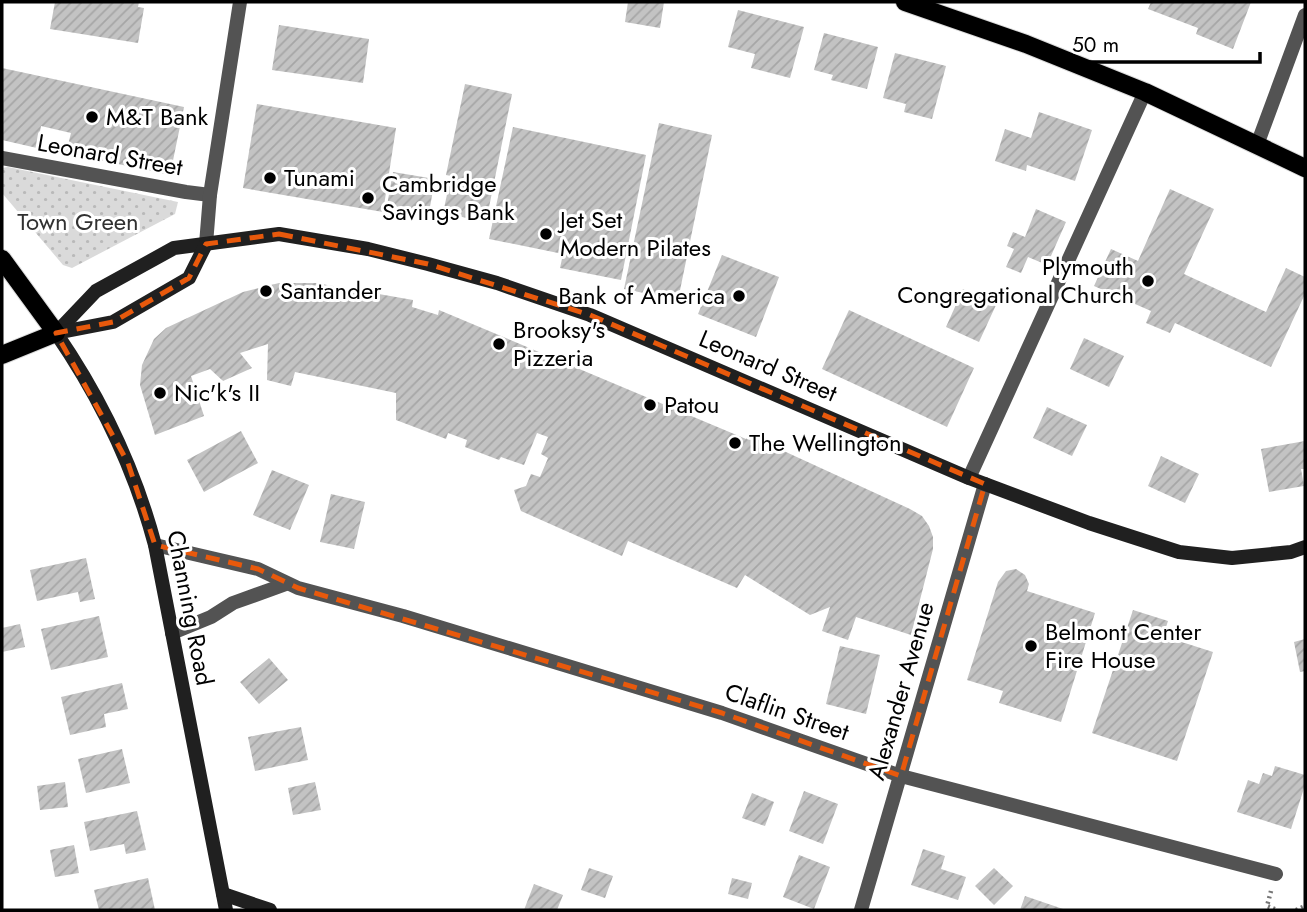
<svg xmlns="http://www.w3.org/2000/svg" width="1307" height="912" viewBox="0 0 1307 912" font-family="Jost,sans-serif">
	<defs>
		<pattern id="park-dots" width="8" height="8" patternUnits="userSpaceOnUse" patternTransform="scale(1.75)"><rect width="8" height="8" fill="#dadada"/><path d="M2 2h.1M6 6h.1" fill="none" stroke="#b9b9b9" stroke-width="1.8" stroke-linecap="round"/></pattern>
		<pattern id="building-hatch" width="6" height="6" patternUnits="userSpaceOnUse" patternTransform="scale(1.75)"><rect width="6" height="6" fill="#c3c3c3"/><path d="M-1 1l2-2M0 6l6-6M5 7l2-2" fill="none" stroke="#a6a6a6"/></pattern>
	</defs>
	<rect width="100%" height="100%" fill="#fff"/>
	<path fill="url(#park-dots)" d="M8,167L178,202L175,214L72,268L63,265L2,193V168Z"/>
	<g fill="url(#building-hatch)">
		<path d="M55,2H139L138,7L144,8L138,43L50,29Z"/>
		<path d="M628,2H664L660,28L625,22Z"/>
		<path d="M1151,2H1251L1233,49L1196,34L1198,28L1148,9Z"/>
		<path d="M738,10L804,27L790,78L751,68L755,54L728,47Z"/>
		<path d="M279,25L369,39L363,83L272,70Z"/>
		<path d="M824,33L878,47L867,89L831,80L833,75L814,70Z"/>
		<path d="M895,53L946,66L932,119L904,112L906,104L883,98Z"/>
		<path d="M2,68L184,107L170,175L66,153L71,133L41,126L37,148L2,140Z"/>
		<path d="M465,84L512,94L486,222L443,213L451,176L446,175Z"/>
		<path d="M257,104L396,128L383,212L243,188Z"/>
		<path d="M1039,112L1092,130L1075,181L1027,165L1026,171L995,161L1005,129L1031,138Z"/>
		<path d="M659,123L712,135L678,300L624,289Z"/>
		<path d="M513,127L646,155L621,280L560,268L563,254L489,239Z"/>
		<path d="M393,172L435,179L428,218L386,211Z"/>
		<path d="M1170,189L1214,209L1184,274L1266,312L1286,268L1305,277V294L1271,367L1175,323L1170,333L1146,323L1151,311L1094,286L1111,249L1138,261Z"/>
		<path d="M1036,209L1066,222L1047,265L1028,257L1021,273L1006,267L1014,249L1007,246L1013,232L1025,237Z"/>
		<path d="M722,255L779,277L756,337L698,314Z"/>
		<path d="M279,283H316L413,300L412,307L438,315L439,310L746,439L749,435L910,509L922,516L929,526L933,537V549L911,635L856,617L848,640L822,631L830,607L810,615L745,575L737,588L628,541L622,556L521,511L514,490L526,486L531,474L540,477L548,458L541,454L548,437L537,433L524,465L501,457L499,460L465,447L467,440L448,433L446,439L396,420V393L295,372L291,386L267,380L268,344L240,353L252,368L223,381L210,369L191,376L204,416L155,435L140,385L142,365L154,339L166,328L243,292Z"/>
		<path d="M963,289L996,305L979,342L946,327Z"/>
		<path d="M849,310L974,368L947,427L822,369Z"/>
		<path d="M1084,338L1124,356L1109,387L1070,369Z"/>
		<path d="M1047,407L1087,425L1072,456L1033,438Z"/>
		<path d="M241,431L258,463L204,492L187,460Z"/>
		<path d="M1305,441V469H1301L1304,486L1269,492L1261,449Z"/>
		<path d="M1161,456L1199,474L1185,503L1148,486Z"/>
		<path d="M272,470L309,485L290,530L253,515Z"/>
		<path d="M331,494L365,502L354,549L320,542Z"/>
		<path d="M86,558L95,599L80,602L78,592L37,601L30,570Z"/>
		<path d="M1016,569L1025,575L1029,584L1027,591L1095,613L1061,722L999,703L1003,691L967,680L998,582L1006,571Z"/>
		<path d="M1133,610L1168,621L1163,636L1213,652L1177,761L1092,733Z"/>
		<path d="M99,616L108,657L51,670L41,629Z"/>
		<path d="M20,624L25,647L2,652V628Z"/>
		<path d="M1305,639V671L1300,672L1294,642Z"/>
		<path d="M840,646L880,655L866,714L826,704Z"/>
		<path d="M269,658L288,680L259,704L240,682Z"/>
		<path d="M122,683L128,709L104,714L106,727L70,735L61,697Z"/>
		<path d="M301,727L308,760L255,771L248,737Z"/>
		<path d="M122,749L130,783L86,793L78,759Z"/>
		<path d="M1275,766L1305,775V785L1291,829L1237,812L1248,780L1259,784L1263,773L1272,776Z"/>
		<path d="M65,782L68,807L40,810L37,786Z"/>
		<path d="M315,782L321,810L293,815L288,788Z"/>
		<path d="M804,791L838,804L823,844L789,831Z"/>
		<path d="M752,793L774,802L765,826L742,818Z"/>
		<path d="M137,811L146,850L126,854L124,844L90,851L84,822Z"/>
		<path d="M74,845L79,873L55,877L50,850Z"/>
		<path d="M923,849L945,856L941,869L966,877L958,900L911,885Z"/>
		<path d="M799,855L830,867L814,909L783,897Z"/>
		<path d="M589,868L613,876L605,898L581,890Z"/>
		<path d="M994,868L1013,886L994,905L975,886Z"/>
		<path d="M148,878L155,910H99L94,890Z"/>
		<path d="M732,878L752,883L748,899L728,894Z"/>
		<path d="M534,884L563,895L557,910H524Z"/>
		<path d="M1025,896L1066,910H1020Z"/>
	</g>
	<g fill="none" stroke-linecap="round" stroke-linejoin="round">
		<defs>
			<g id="primary">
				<path d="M905,2L1026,44L1145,92L1305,168"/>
				<path d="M2,259L56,333L2,355"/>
			</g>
		</defs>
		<use href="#primary" stroke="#dbdbdb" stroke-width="20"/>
		<g stroke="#757575" stroke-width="4.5" stroke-dasharray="2 3.5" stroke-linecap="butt">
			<path d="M1271,891L1267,906L1277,910"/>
			<path d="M1296,910L1305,906"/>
		</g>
		<g stroke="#535353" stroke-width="14">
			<path d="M1257,145L1305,15"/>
			<path d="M2,158L186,192L210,195"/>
			<path d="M206,244L210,195L240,2"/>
			<path d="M969,478L1145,92"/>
			<path d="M155,545L258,569L298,588L403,616L722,713L901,776L1276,874"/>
			<path d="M172,633L211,617L233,603L286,584"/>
			<path d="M861,910L985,484"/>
		</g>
		<g stroke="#202020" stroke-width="14">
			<path d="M56,333L96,291L174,248L279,234L368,249L428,264L497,283L590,315L969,478L1089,523L1179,552L1232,558L1291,552L1305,547"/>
			<path d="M56,333C100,397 135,470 155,545L226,910"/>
			<path d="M56,333L113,322L189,278L206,244"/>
			<path d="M223,894L270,910"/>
		</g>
		<use href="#primary" stroke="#000" stroke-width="18"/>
	</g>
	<path fill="none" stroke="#e8590c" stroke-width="5" stroke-dasharray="14 9" stroke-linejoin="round" d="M279,234L428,264L590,315L985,484L901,776L722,713L298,588L258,569L155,545L128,463L56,333L113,322L189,278L206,244Z"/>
	<g fill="#000" stroke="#fff" stroke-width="2.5">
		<circle cx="92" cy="117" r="7"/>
		<circle cx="270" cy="178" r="7"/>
		<circle cx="368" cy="198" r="7"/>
		<circle cx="546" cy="234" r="7"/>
		<circle cx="1148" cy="281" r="7"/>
		<circle cx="266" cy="291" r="7"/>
		<circle cx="739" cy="296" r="7"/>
		<circle cx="499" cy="344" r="7"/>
		<circle cx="160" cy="393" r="7"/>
		<circle cx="650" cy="405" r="7"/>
		<circle cx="735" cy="443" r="7"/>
		<circle cx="1031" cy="646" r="7"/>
	</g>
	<g text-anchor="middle" stroke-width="6" stroke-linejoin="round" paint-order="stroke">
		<g font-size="24" fill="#000" stroke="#fff" text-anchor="start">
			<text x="106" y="125">M&amp;T Bank</text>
			<text x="284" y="186">Tunami</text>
			<text x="382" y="192">Cambridge<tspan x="382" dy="28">Savings Bank</tspan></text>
			<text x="560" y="228">Jet Set<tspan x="560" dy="28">Modern Pilates</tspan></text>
			<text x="1134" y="275" text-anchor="end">Plymouth<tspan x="1134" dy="28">Congregational Church</tspan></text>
			<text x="280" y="299">Santander</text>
			<text x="725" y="304" text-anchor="end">Bank of America</text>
			<text x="513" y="338">Brooksy's<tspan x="513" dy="28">Pizzeria</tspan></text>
			<text x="174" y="401">Nic'k's II</text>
			<text x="664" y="413">Patou</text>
			<text x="749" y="451">The Wellington</text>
			<text x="1045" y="640">Belmont Center<tspan x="1045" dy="28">Fire House</tspan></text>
		</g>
		<g font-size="24" fill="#000" stroke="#fff">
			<text transform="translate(110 155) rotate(10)" y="8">Leonard Street</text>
			<text transform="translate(768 366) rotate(23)" y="8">Leonard Street</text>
			<text transform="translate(190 608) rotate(79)" y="8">Channing Road</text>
			<text transform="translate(901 691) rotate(-74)" y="8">Alexander Avenue</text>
			<text transform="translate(787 712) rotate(19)" y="8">Claflin Street</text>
		</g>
		<g font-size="24" fill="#313131" stroke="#fff">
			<text x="78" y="230">Town Green</text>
		</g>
	</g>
	<rect width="1307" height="912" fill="none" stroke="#000000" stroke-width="7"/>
	<path d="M1062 52v10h198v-10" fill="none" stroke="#000000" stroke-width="3.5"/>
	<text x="1072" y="52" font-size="21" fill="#000000" stroke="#ffffff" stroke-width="5" paint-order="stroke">50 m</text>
</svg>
